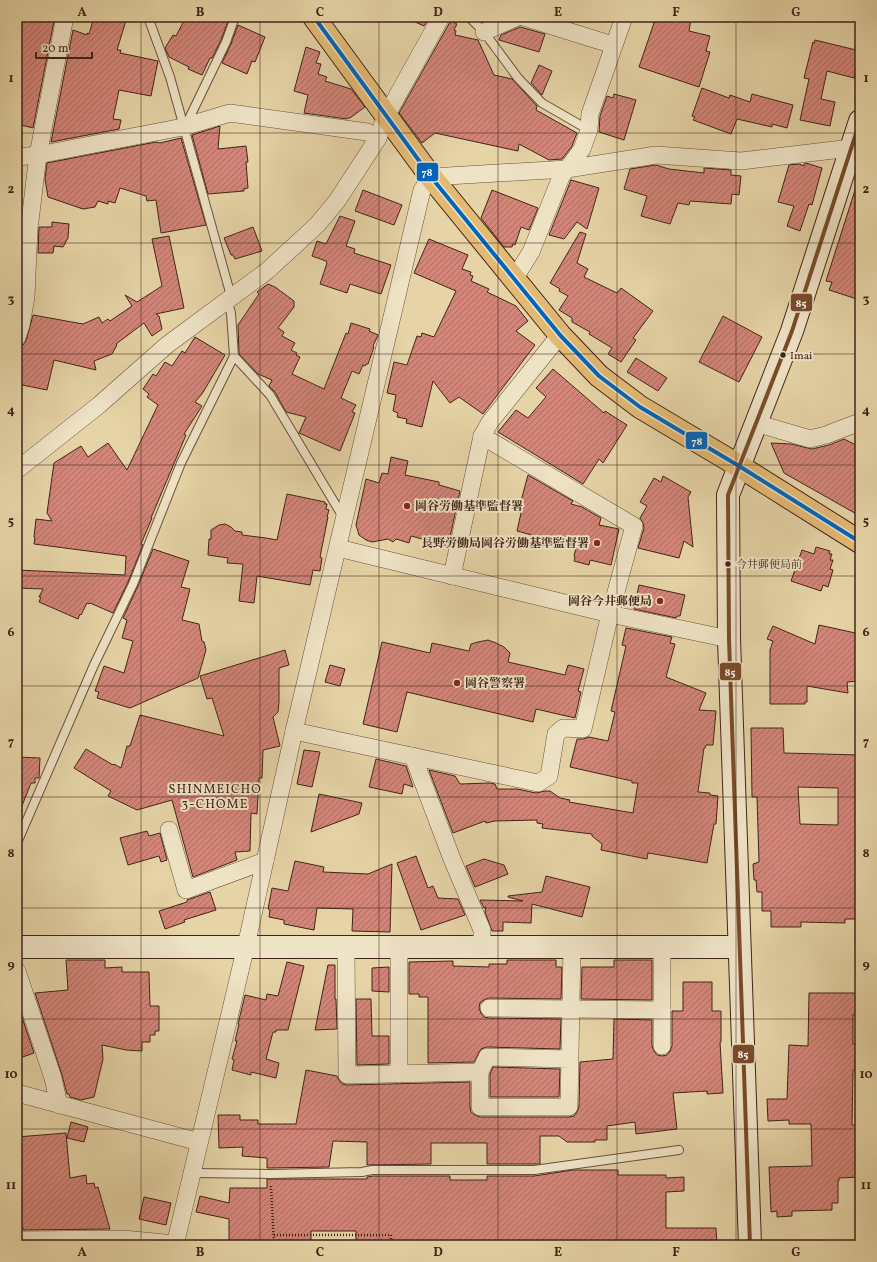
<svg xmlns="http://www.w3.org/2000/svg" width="877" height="1262" viewBox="0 0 877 1262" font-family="Vollkorn,'Noto Serif JP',serif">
	<defs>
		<pattern id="building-hatch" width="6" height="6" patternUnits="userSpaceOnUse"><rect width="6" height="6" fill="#d2867a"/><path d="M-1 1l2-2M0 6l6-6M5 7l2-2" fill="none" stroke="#ac6d63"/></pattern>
	</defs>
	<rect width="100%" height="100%" fill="#e6d4a7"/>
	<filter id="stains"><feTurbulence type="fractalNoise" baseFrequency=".005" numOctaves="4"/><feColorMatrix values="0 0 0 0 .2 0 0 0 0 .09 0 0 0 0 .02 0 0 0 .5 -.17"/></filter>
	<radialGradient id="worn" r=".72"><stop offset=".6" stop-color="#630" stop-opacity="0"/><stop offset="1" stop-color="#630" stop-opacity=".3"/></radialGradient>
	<g fill="url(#building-hatch)" stroke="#402419" fill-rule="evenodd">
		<path d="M17,17H36L54,21L33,128L17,124Z"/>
		<path d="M94,17H127L117,50H121L120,53L158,61L151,96L119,90L113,119L121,120L119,129L51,142L73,30L87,35V33L89,34Z"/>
		<path d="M186,17H218L228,21L221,40L212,58H210L202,75L188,69L189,67L169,57L165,48L173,35L176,36Z"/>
		<path d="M404,17H430L424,26Z"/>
		<path d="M451,17H455L453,22L457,24L454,30L456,31L455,35L478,40L494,75L512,79L537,106L536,110L577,133L572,146L562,159L549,160L519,144L518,151L435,133L422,143L399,113L450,22Z"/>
		<path d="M656,17H678L691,19L689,31L710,36L706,51L710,52L699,87L639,67Z"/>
		<path d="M238,25L265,37L255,62L252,61L247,74L222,63L231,44Z"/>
		<path d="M520,27L545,34L539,52L499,40L501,35Z"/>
		<path d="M815,40L860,51L854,78L827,71L821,99L835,102L830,126L800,120L809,79L804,78L813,42L814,43Z"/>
		<path d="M306,47L320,52L316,63L321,64L318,74L327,77L325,81L351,89L365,107L350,118H347V119L304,113L308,95L294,91Z"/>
		<path d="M539,65L552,71L542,95L531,83Z"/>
		<path d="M702,88L729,98L730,95L750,102L752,94L793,105L787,128L772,124V127L737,119L731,134L693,120L695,117L692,116Z"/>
		<path d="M614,94L636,100L624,140L599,132L600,116L607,96L613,98Z"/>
		<path d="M220,126L218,149L246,146L248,162H246L248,188L244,189V191L208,194L192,135Z"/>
		<path d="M181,138L206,225L161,233L156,200L147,201L146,196L120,188L115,203L108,201V204L98,201L95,207L83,209L48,197L45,179L47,163L156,142L160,143Z"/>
		<path d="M806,163L822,168L812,205L809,204L800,231L787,226L794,206L778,202L789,165L799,164L804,166V164Z"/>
		<path d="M656,165L669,169L704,173V168L731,170V175L741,176L739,195L732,194L731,204L690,201L689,205L678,203L670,224L641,216L647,196L624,189L630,169Z"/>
		<path d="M571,180L599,188L587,229L577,222L564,239L549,235Z"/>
		<path d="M856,187H860V300L829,290L832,282L826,281Z"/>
		<path d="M363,190L402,205L394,225L355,211Z"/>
		<path d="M492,190L538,208L529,230L521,227L515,245L513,244L512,247H504L481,218Z"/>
		<path d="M340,216L355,221L346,246L355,249L354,253L391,265L381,294L350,284L347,293L320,284L327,263L326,262V261L312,256L317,241L326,244Z"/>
		<path d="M52,222L69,224L68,238L63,247L54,246L53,253H38L39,227H52Z"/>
		<path d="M253,227L262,251L235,259L233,255H231L224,238Z"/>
		<path d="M580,232L586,234L577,263L588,269L584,277L617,293L621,288L653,311L633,338L636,340L621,362L608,354L612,348L589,334L590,332L572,322V318L559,310L568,296L559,291L560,289L550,283Z"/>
		<path d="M169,236L184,308L156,314L159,316L162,329L152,336L144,323L116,344L117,345L112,354L94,361L96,370L54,360L47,390L17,384V347L23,345L26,341L33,315L83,324L99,317L102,323L108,319L110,321L132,306L125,295L137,302L162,286L152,239Z"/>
		<path d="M429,239L468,255L462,269L471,272L470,275L473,276L471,281L489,289L487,292L516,306L528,321L516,331L535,345L483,414L459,397L450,403L433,381L422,427L406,423L407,419L397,417L398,413L393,411L396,395L387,393L394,362L407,365L417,336L421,337L422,333L434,337L456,291L414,273Z"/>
		<path d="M268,284L275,287L294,301V307L278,328L284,332L282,336L295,343L291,350L297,353L296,355L300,357L292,374L324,389L346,333L348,334L351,323L370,329L369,331L378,335L373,346L374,347L368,364H366L365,366L363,365L359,374L352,371L341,398L356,405L352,412L355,413L340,451L299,433L306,417L286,412L275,392L269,386L272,380L258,374L239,354L238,325L259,294L257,292Z"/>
		<path d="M723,316L762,337L739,382L699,362Z"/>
		<path d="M195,337L225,355L202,394L195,402L202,406L184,434L186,435L151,518H152L141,544L143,545L128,582L113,613L90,603L89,604L87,603L81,615L80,614L78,619L39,602L41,597H39L43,589L17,588V570L125,575L126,556L34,544L35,537H34L36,519L52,521L47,513L54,463L81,446L88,457L108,443L127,470L158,405L147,397L149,394L143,389L153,374L156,376L165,362L172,366L182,351L185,353Z"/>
		<path d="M636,358L667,378L658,391L627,372Z"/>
		<path d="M553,369L604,413L605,411L627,425L603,463L599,459L583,484L498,432L516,410L528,418L546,397L536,388Z"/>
		<path d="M844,439L860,447V516L784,473L771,443L791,444L812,449L829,445Z"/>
		<path d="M391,457L408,461L405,475L439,482V485L460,491L448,546L411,536L409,543L396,539L393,542L388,539L372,542L366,540L359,535L356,525L366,479L379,483L382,473L388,474Z"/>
		<path d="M528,475L573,501L571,504L582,507L601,518L599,525L619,529L611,565L590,560L589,565L574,561L575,557L574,556L576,548L532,537V535L517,531L521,513L518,512Z"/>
		<path d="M663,476L691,492L688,497L693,547L684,541L679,558L638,548L644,528L643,523L640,518L647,506L640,502L654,478L661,482Z"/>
		<path d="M287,494L325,502V504H327L326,509L329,510L327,517H328L320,557L322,558L320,571L313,570L310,585L257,576L254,603L239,601L243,564L227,563L228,558L208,555L209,539H211V530L219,525L225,524L231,527L235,531L242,532V535L266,538L277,540Z"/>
		<path d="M816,547L830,551L829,554H832L830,560H833L830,569L833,570L828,587L823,585L821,591L791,581L802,550L814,554Z"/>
		<path d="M153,549L189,561L181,587L190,589L182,620L199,624L202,641L204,642L206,650L198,678L130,708L97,698L99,692L95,691L104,666L124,673L133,641L122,638L127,620L123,618L138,586Z"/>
		<path d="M639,585L685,595L680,616H677L676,618L634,609Z"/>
		<path d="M819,625L860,634V681L847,682L848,693L807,686V702H805V704H770V650L773,641L767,639L773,626L815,644Z"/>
		<path d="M626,628L672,637L670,643L675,644L666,677L706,693L699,710L716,711L713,745H706L705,748H704L698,792L710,793V795L718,796L716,824H714L707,863L648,853L647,859L601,850L602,844L592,836V834L542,828L543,824L537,823V820L495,821L486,823L485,821L453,833L429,770L455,776L460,784L489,783L495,784L497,789H517L536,793L545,791H550L560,798L570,800L569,802L633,813L638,783H632V781L570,767L577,739H583L589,737L608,741L615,712L611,711L626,646L622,645Z"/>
		<path d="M488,640L496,643L504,647L510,653L508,662L565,675L568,665L584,669L578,691L581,692L575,718L536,709L533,722L407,692L397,732L363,724L382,642L430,653L432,643L469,651L471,644L478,642Z"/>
		<path d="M285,650L289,665L279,668V702L278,712L273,717L280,746L263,750L262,778H259L257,814L251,813L250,851L235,852L237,860L193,877L172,800L137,810L108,796L111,791L74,768L86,749L113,765L114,764L121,768L127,746H130L140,715L224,736L212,698L207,699L200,676Z"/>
		<path d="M330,665L345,669L340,686L325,682Z"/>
		<path d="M751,728H783L784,753L860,755V919H845V923L801,922V927H771V911H762V892H757L756,880H754L753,864L759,862L757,797H752ZM798,787L838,788V825L800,824Z"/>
		<path d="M304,750L320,752L312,787L297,784Z"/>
		<path d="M17,757L40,758L39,778H35V783H31L18,816Z"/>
		<path d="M376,759L406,766L413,787L404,784L402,794L369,787Z"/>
		<path d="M319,794L362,803L359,814L311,832Z"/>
		<path d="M147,831L149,836L160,833L167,860L161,862L159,856L128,865L120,838Z"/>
		<path d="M416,856L428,888L433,886L438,898L458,899L465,915L421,930L397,863Z"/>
		<path d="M484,859L504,865L508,874L475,887L466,866Z"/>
		<path d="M295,861L324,867L323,872L368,874L392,864L390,932L352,931L353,909L317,908L314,930L284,924V920L269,917L270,910L268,909L272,888L288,891Z"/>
		<path d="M546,876L590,887L582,917L532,904L531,923L503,922V931H492L485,912L486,907L484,908L480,900L523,901L508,897V896L542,892Z"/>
		<path d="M210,892L216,910L184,920L185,922L165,929L159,911L187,902V900Z"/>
		<path d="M66,960H105V968L122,967V972H149L150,1006H159V1031H155V1035H150V1042H142V1051L126,1050L102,1045L103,1059L94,1097L81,1100L70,1097L69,1094H67L62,1075L35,993L68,990Z"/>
		<path d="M507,960H556V967H562L561,999L489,998L484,1000L480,1003L479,1008L481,1013L484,1017L489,1018L561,1019L560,1049L487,1047L481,1049L474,1062L428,1063V997H419V994H409V962L453,961V966L489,967V964H507Z"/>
		<path d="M614,960H652V1000L581,999L582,967H614Z"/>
		<path d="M287,962L304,966L288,1030H276V1032H273L266,1059L279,1063L276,1078L251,1072V1075L232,1070L234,1060L232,1059L237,1041H235L239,1024H238L245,995L266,1000L267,994L278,996Z"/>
		<path d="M328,965H335V999H336L337,1029L315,1030Z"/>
		<path d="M389,967V992L372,991V968Z"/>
		<path d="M683,982H712V1011H721V1042H720L723,1093L707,1094V1091L673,1093L677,1129L636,1134L635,1122L607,1126V1140H595V1142H567L559,1136H540V1164H487V1143H431V1164L367,1165V1142L333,1141L329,1167L270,1168H267V1158L242,1156L243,1147L219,1148L218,1115H240V1120H258V1124H296L306,1070L337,1076L339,1080L342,1084L347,1085L470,1082V1107L471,1112L475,1115L480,1117H569L574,1116L577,1112L579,1107L580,1062L613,1059L614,1019L652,1020V1046L654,1051L657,1055L662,1056L667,1055L670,1051L672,1046V1011H683Z"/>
		<path d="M809,993H860V1015H853V1044H860V1060H855V1070H853L852,1125H860V1150H858L859,1177L839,1178V1181H838V1203H832V1210L792,1211V1216L777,1217V1211L771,1212L769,1167L812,1166L811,1124H789V1120L768,1121L767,1099H787L789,1045L808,1046Z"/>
		<path d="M356,999H371L372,1036H389V1064L357,1065Z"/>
		<path d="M17,1002L34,1053L17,1059Z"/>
		<path d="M493,1067L560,1069L559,1097H490V1074Z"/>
		<path d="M71,1122L88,1127L84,1142L67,1138Z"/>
		<path d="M66,1133L70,1178L86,1175L87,1184L94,1183L95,1188L98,1187L110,1229L23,1230V1227L17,1226V1137Z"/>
		<path d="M573,1170H618V1175H666V1178L684,1177V1191L666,1192V1228H716L717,1245H356V1231H311V1245H234L235,1242L229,1240V1219L196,1212L200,1196L229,1203L230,1188H267V1179H367V1177L373,1176H450V1180H487V1176H534Z"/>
		<path d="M144,1197L171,1203L166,1225L139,1219Z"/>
	</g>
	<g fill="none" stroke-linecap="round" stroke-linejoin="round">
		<defs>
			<g id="lane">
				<path d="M148,17L170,77L231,296"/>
				<path d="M469,17L484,32L518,78L542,103L589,130"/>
				<path d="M186,125L226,42L235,17"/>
				<path d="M227,300L231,313L234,356"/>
				<path d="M17,843L94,665L133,584L181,463L234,356L270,395L343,517"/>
				<path d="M191,1173L270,1174L362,1172L372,1170H534L679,1150"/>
			</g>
			<g id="street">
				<path d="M523,17L613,45"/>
				<path d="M484,32L517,17"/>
				<path d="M17,157L38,155L183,127L230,113L367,132L378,138"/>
				<path d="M514,279L531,252L561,177L582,149L589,130L590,114L624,17"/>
				<path d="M17,337L21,325L26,297L29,229L38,155L65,17"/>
				<path d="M756,423L810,439L826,435L860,422"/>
				<path d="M17,470L99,405L167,345L267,271L317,225L337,201L378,138L386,116L441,17"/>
				<path d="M338,548L610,614L729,639"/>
				<path d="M452,576L482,436L490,422L560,335"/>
				<path d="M294,731L538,783L549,776L556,734L563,728L583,729L610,614L634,526L482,436"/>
				<path d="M413,756L452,859L482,930V947"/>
				<path d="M169,830L186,890L265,861"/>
				<path d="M346,947L347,1075L480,1072"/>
				<path d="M17,971L53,1078L59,1105"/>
				<path d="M489,1008L662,1010"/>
				<path d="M662,1046V947"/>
				<path d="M570,1059L487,1057L480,1072V1107H569L572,947"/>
				<path d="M399,1074V947"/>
				<path d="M17,1093L199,1142"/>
				<path d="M17,1240L123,1239L175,1244"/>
				<path d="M175,1245L246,946L294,731L422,190L431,177L567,169L656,155L741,161L851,148"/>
			</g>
			<g id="secondary">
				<path d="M17,947H739"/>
				<path d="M750,1245L729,639L728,495L792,331L860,121"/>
			</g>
			<path id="highway" d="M314,17L431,177L560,335L599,376L640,407L739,466L860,542"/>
		</defs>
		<use href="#lane" stroke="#6a503c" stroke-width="10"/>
		<use href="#street" stroke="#6a503c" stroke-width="18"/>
		<use href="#secondary" stroke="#402419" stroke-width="24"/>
		<use href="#highway" stroke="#402419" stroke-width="24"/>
		<g stroke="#402419" stroke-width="2.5" stroke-dasharray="1 2" stroke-linecap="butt">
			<path d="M271,1186L274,1245"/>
			<path d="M274,1235H391V1245"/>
		</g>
		<use href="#lane" stroke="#efe3c6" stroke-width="8"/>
		<use href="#street" stroke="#efe3c6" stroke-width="17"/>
		<use href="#secondary" stroke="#efe3c6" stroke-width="22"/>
		<use href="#highway" stroke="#e3ba74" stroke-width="22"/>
		<defs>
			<path id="bus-1" d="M750,1245L729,639L728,495L792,331L860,121"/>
			<path id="bus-2" d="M314,17L431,177L560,335L599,376L640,407L739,466L860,542"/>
		</defs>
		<use href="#bus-1" stroke="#efe3c6" stroke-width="7"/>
		<use href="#bus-2" stroke="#efe3c6" stroke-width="7"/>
		<use href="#bus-1" stroke="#7a4b2a" stroke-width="4"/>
		<use href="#bus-2" stroke="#0065bd" stroke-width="4"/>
	</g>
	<path fill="none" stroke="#402419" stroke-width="1" stroke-opacity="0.55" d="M141,17V1245M260,17V1245M379,17V1245M498,17V1245M617,17V1245M736,17V1245M17,133H860M17,243H860M17,354H860M17,465H860M17,576H860M17,686H860M17,797H860M17,908H860M17,1019H860M17,1129H860"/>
	<g fill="#402419" stroke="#efe3c6" stroke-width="1.5">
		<circle cx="783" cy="355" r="3.5"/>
		<circle cx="728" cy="564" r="3.5"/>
	</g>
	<g fill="#8f2418" stroke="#efe3c6" stroke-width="1.5">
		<circle cx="407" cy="506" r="4"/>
		<circle cx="597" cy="543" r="4"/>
		<circle cx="660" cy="601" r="4"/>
		<circle cx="457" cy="683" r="4"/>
	</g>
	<g text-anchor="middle" stroke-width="4" stroke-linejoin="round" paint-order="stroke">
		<g font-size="11" fill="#402419" stroke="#efe3c6" text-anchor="start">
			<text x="790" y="359">Imai</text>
			<text x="736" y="568">今井郵便局前</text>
		</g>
		<g font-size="12" font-weight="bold" fill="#402419" stroke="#efe3c6" text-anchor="start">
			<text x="415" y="510">岡谷労働基準監督署</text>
			<text x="589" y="547" text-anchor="end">長野労働局岡谷労働基準監督署</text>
			<text x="652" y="605" text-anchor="end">岡谷今井郵便局</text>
			<text x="465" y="687">岡谷警察署</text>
		</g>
		<g font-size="13" letter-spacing="1" fill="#402419" stroke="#efe3c6">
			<text x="215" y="793">SHINMEICHO<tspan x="215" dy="15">3-CHOME</tspan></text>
		</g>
	</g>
	<g stroke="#efe3c6" stroke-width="1.5">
		<rect x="416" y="162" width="23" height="20" rx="4" fill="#0065bd"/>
		<rect x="790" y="293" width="23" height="19" rx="4" fill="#7a4b2a"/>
		<rect x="685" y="431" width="23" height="19" rx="4" fill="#0065bd"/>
		<rect x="719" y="662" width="23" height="19" rx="4" fill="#7a4b2a"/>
		<rect x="732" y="1044" width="23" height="20" rx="4" fill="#7a4b2a"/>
	</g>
	<g font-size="11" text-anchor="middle" font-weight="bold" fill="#fff">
		<text x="427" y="176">78</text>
		<text x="801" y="307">85</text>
		<text x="697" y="445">78</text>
		<text x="730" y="676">85</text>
		<text x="743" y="1058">85</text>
	</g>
	<rect width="877" height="1262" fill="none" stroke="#e6d4a7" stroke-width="44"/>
	<path d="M36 52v6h56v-6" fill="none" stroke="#402419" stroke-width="2"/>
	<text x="42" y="52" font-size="12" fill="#402419" stroke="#efe3c6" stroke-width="3" paint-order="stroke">20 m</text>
	<rect x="22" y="22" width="833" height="1218" fill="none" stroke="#402419" stroke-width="1.5"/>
	<g font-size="13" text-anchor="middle" font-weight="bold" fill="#402419">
		<text x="82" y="16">A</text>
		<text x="200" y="16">B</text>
		<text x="320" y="16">C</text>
		<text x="438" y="16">D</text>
		<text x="558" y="16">E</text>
		<text x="676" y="16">F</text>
		<text x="796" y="16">G</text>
		<text x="11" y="82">1</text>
		<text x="866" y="82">1</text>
		<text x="11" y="193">2</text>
		<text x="866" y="193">2</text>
		<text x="11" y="303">3</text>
		<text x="866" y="303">3</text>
		<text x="11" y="414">4</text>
		<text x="866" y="414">4</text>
		<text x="11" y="525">5</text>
		<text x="866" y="525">5</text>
		<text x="11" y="636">6</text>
		<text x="866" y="636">6</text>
		<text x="11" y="746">7</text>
		<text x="866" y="746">7</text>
		<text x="11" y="857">8</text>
		<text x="866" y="857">8</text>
		<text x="11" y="968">9</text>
		<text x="866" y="968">9</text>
		<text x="11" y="1078">10</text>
		<text x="866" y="1078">10</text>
		<text x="11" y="1189">11</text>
		<text x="866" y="1189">11</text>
		<text x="82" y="1256">A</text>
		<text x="200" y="1256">B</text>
		<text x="320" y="1256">C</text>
		<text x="438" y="1256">D</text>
		<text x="558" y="1256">E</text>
		<text x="676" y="1256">F</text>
		<text x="796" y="1256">G</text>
	</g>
	<rect width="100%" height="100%" filter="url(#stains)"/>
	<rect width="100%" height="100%" fill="url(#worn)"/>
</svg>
